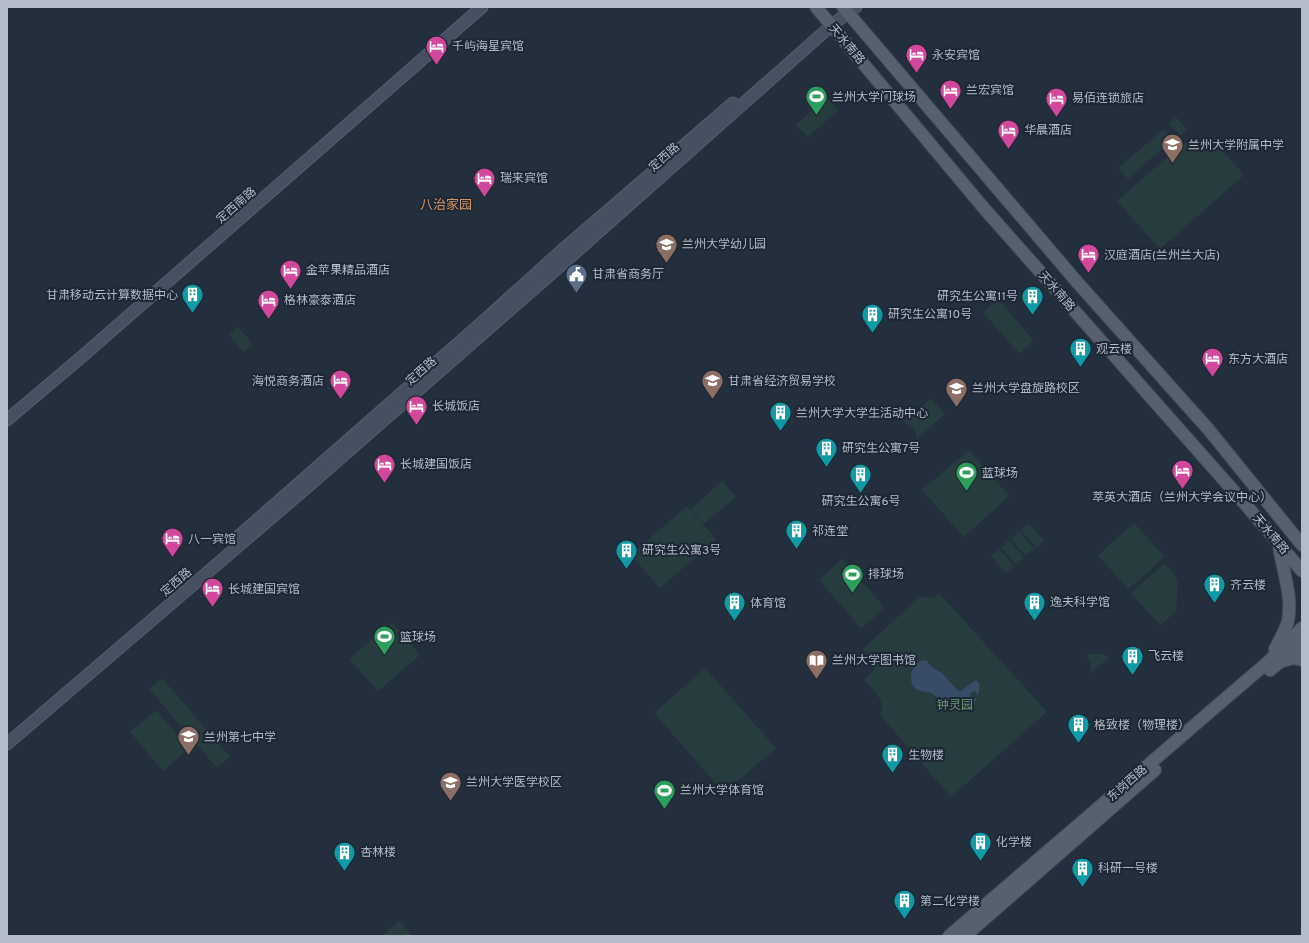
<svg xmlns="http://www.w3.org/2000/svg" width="1309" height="943" viewBox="0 0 1309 943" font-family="Overpass,'Noto Sans SC',sans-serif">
	<rect width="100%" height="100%" fill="#242f3e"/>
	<g fill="#263c3f">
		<path d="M826,97L838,110L808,137L796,125Z"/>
		<path d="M1176,117L1187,130L1180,136L1169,123Z"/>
		<path d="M1164,129L1173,139L1128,179L1118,168Z"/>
		<path d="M1193,141H1205L1217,145L1244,175L1160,249L1117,201L1181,145Z"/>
		<path d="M998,299L1034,341L1019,354L983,312Z"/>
		<path d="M238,327L253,344L244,352L229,335Z"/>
		<path d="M931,399L945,414L917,439C916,430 913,424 902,423Z"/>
		<path d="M969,450L1009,496L964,537L922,490Z"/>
		<path d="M722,481L736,497L704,524L691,509Z"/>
		<path d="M687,506L716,539L660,588L631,555Z"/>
		<path d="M1029,523L1044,541L1036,548L1021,530Z"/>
		<path d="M1134,523L1165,557L1128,589L1098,555Z"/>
		<path d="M1019,531L1034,549L1026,556L1011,539Z"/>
		<path d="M1009,540L1024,558L1016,565L1001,547Z"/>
		<path d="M999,549L1014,566L1006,573L991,556Z"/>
		<path d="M842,559L885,608L861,628L819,580Z"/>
		<path d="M1165,563L1178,580L1176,612L1160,625L1131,593Z"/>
		<path d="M940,594L1047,712L951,797L880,715C888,702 872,689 864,680L875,669L863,649L920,596L931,598Z"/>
		<path d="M392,622L420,655L378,691L349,659Z"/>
		<path d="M1087,654H1104L1109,657L1091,674V666Z"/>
		<path d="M705,668L776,748L724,793L654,713Z"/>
		<path d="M162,678L230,757L217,768L149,689Z"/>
		<path d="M156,710L189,748L163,771L130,732Z"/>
		<path d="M399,921L413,936H382Z"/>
	</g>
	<path fill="#394c67" d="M923,660L927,661L932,667L943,674L959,692L976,680L980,685L978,696L975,691L970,693V697L972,700L977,698L972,708L965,709L962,708L963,703L961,700L947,704C942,701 936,696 931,693C926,691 919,692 916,689C906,680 912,663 923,660Z"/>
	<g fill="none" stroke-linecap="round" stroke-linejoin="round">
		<defs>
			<g id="secondary">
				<path d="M7,420L85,354L482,7"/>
				<path d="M233,541L478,326L561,251L733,103"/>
				<path d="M7,744L312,483L567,260L832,25L856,7"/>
			</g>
			<g id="primary">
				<path d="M816,7L982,206L1246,505L1302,571"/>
				<path d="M843,7L1077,282L1209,430L1302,545"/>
				<path d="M1275,649C1280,640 1285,631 1288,621C1293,595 1282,570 1279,545"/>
				<path d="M1282,661L1294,658L1302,660"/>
				<path d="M1270,670L1302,644"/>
				<path d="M949,936L1268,662L1302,628"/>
				<path d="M965,936L1155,770"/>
			</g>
		</defs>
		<use href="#secondary" stroke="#565f6c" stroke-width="13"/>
		<use href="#primary" stroke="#414a57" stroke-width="14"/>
		<use href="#secondary" stroke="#465061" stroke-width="11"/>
		<use href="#primary" stroke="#56606e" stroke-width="12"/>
	</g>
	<defs>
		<symbol id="hotel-pin" viewBox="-11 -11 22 30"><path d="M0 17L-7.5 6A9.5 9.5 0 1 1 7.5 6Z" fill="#d1479c" stroke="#1d2633"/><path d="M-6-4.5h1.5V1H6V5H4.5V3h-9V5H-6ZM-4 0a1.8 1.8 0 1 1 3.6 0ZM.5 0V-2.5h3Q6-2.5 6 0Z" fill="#fff"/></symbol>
		<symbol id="stadium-pin" viewBox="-11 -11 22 30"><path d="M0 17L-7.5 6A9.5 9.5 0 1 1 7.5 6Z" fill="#2e9e5b" stroke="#1d2633"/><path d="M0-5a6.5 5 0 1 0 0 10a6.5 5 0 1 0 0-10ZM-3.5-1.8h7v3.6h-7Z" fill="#fff"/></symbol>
		<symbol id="school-pin" viewBox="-11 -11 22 30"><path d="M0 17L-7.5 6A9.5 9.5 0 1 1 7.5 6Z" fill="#8d6e63" stroke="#1d2633"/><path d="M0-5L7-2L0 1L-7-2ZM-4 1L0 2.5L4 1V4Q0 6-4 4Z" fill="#fff"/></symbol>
		<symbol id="civic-pin" viewBox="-11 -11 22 30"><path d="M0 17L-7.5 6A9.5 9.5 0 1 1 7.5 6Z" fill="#5c6f8a" stroke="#1d2633"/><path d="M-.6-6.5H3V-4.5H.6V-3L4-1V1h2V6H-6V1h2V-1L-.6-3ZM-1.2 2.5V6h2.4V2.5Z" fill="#fff"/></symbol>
		<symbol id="building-pin" viewBox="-11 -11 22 30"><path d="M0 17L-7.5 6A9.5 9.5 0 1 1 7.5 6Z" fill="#0f9aa8" stroke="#1d2633"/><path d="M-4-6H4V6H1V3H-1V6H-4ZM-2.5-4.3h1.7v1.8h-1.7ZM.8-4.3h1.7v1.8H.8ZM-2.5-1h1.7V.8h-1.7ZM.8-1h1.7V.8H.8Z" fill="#fff"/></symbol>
		<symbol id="university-pin" viewBox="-11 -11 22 30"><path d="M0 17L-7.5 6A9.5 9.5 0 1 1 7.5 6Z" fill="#8d6e63" stroke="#1d2633"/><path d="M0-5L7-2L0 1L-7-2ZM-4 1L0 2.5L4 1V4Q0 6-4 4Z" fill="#fff"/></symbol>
		<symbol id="library-pin" viewBox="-11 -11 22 30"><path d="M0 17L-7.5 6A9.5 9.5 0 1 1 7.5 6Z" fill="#8d6e63" stroke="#1d2633"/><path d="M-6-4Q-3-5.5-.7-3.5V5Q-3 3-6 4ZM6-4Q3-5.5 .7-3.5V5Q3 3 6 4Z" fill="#fff"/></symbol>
	</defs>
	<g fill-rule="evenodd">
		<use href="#hotel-pin" x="424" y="34" width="25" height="34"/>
		<use href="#hotel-pin" x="904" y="42" width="25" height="34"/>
		<use href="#hotel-pin" x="938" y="78" width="25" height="34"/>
		<use href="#stadium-pin" x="804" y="84" width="25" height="34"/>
		<use href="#hotel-pin" x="1044" y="86" width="25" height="34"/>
		<use href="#hotel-pin" x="996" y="118" width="25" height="34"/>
		<use href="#school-pin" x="1160" y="132" width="25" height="34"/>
		<use href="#hotel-pin" x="472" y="166" width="25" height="34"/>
		<use href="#school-pin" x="654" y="232" width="25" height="34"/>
		<use href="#hotel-pin" x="1076" y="242" width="25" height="34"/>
		<use href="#hotel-pin" x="278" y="258" width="25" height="34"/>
		<use href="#civic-pin" x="564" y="262" width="25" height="34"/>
		<use href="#building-pin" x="180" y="282" width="25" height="34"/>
		<use href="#building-pin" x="1020" y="284" width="25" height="34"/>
		<use href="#hotel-pin" x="256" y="288" width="25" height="34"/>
		<use href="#building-pin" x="860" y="302" width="25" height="34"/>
		<use href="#building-pin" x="1068" y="336" width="25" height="34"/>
		<use href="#hotel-pin" x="1200" y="346" width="25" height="34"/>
		<use href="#hotel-pin" x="328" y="368" width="25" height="34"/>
		<use href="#university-pin" x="700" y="368" width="25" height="34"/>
		<use href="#university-pin" x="944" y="376" width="25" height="34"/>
		<use href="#hotel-pin" x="404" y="394" width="25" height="34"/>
		<use href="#building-pin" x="768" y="400" width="25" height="34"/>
		<use href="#building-pin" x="814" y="436" width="25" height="34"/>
		<use href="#hotel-pin" x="372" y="452" width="25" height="34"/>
		<use href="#hotel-pin" x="1170" y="458" width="25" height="34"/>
		<use href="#stadium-pin" x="954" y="460" width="25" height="34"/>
		<use href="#building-pin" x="848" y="462" width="25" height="34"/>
		<use href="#building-pin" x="784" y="518" width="25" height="34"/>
		<use href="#hotel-pin" x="160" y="526" width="25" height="34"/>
		<use href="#building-pin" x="614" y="538" width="25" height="34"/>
		<use href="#stadium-pin" x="840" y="562" width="25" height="34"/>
		<use href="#building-pin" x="1202" y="572" width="25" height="34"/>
		<use href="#hotel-pin" x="200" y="576" width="25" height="34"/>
		<use href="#building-pin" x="1022" y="590" width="25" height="34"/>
		<use href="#building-pin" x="722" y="590" width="25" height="34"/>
		<use href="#stadium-pin" x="372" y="624" width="25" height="34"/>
		<use href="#building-pin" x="1120" y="644" width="25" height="34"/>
		<use href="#library-pin" x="804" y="648" width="25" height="34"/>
		<use href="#building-pin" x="1066" y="712" width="25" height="34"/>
		<use href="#school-pin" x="176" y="724" width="25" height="34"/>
		<use href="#building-pin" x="880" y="742" width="25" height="34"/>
		<use href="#university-pin" x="438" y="770" width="25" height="34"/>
		<use href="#stadium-pin" x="652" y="778" width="25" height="34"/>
		<use href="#building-pin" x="968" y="830" width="25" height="34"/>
		<use href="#building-pin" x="332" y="840" width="25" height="34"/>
		<use href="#building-pin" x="1070" y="856" width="25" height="34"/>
		<use href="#building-pin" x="892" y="888" width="25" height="34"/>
	</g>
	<g text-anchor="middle" stroke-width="4" stroke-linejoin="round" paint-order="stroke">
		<g font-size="12" fill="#b4bcc9" stroke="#1d2633">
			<text transform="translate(847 44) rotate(50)" y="4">天水南路</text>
			<text transform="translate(664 157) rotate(-42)" y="4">定西路</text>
			<text transform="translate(236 205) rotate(-41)" y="4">定西南路</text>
			<text transform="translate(1057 291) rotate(49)" y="4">天水南路</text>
			<text transform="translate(421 371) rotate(-41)" y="4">定西路</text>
			<text transform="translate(1271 534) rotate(50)" y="4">天水南路</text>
			<text transform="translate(176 582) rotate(-41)" y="4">定西路</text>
			<text transform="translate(1127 783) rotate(-41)" y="4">东岗西路</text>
		</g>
		<g font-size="12" fill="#b4bcc9" stroke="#1d2633" text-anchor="start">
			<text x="452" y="50">千屿·海星宾馆</text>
			<text x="932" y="59">永安宾馆</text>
			<text x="966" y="94">兰宏宾馆</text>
			<text x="832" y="101">兰州大学门球场</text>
			<text x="1072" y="102">易佰连锁旅店</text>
			<text x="1024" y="134">华晨酒店</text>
			<text x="1188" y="149">兰州大学附属中学</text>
			<text x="500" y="182">瑞来宾馆</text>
			<text x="682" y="248">兰州大学幼儿园</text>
			<text x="1104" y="259">汉庭酒店(兰州兰大店)</text>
			<text x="306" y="274">金苹果精品酒店</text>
			<text x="592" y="278">甘肃省商务厅</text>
			<text x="178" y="299" text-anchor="end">甘肃移动云计算数据中心</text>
			<text x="1018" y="300" text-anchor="end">研究生公寓11号</text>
			<text x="284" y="304">格林豪泰酒店</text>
			<text x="888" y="318">研究生公寓10号</text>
			<text x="1096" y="353">观云楼</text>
			<text x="1228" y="363">东方大酒店</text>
			<text x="324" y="385" text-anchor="end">海悦商务酒店</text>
			<text x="728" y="385">甘肃省经济贸易学校</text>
			<text x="972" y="392">兰州大学盘旋路校区</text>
			<text x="432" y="410">长城饭店</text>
			<text x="796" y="417">兰州大学大学生活动中心</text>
			<text x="842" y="452">研究生公寓7号</text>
			<text x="400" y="468">长城建国饭店</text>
			<text x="982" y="477">蓝球场</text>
			<text x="1182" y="501" text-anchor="middle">萃英大酒店（兰州大学会议中心）</text>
			<text x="861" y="505" text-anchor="middle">研究生公寓6号</text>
			<text x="812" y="535">祁连堂</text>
			<text x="188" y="543">八一宾馆</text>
			<text x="642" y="554">研究生公寓3号</text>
			<text x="868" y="578">排球场</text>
			<text x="1230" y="589">齐云楼</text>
			<text x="228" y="593">长城建国宾馆</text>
			<text x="1050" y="606">逸夫科学馆</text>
			<text x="750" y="607">体育馆</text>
			<text x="400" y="641">篮球场</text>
			<text x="1148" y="660">飞云楼</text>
			<text x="832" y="664">兰州大学图书馆</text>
			<text x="1094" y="729">格致楼（物理楼）</text>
			<text x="204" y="741">兰州第七中学</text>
			<text x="908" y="759">生物楼</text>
			<text x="466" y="786">兰州大学医学校区</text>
			<text x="680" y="794">兰州大学体育馆</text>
			<text x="996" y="846">化学楼</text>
			<text x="360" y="856">杏林楼</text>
			<text x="1098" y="872">科研一号楼</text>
			<text x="920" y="905">第二化学楼</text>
		</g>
		<g font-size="12" fill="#6b9a76" stroke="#1d2633">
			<text x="955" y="709">钟灵园</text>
		</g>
		<g font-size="13" fill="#d59563" stroke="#1d2633">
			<text x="446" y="209">八治家园</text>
		</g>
	</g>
	<rect width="1309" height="943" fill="none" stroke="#b4bcc9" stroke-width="16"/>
</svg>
